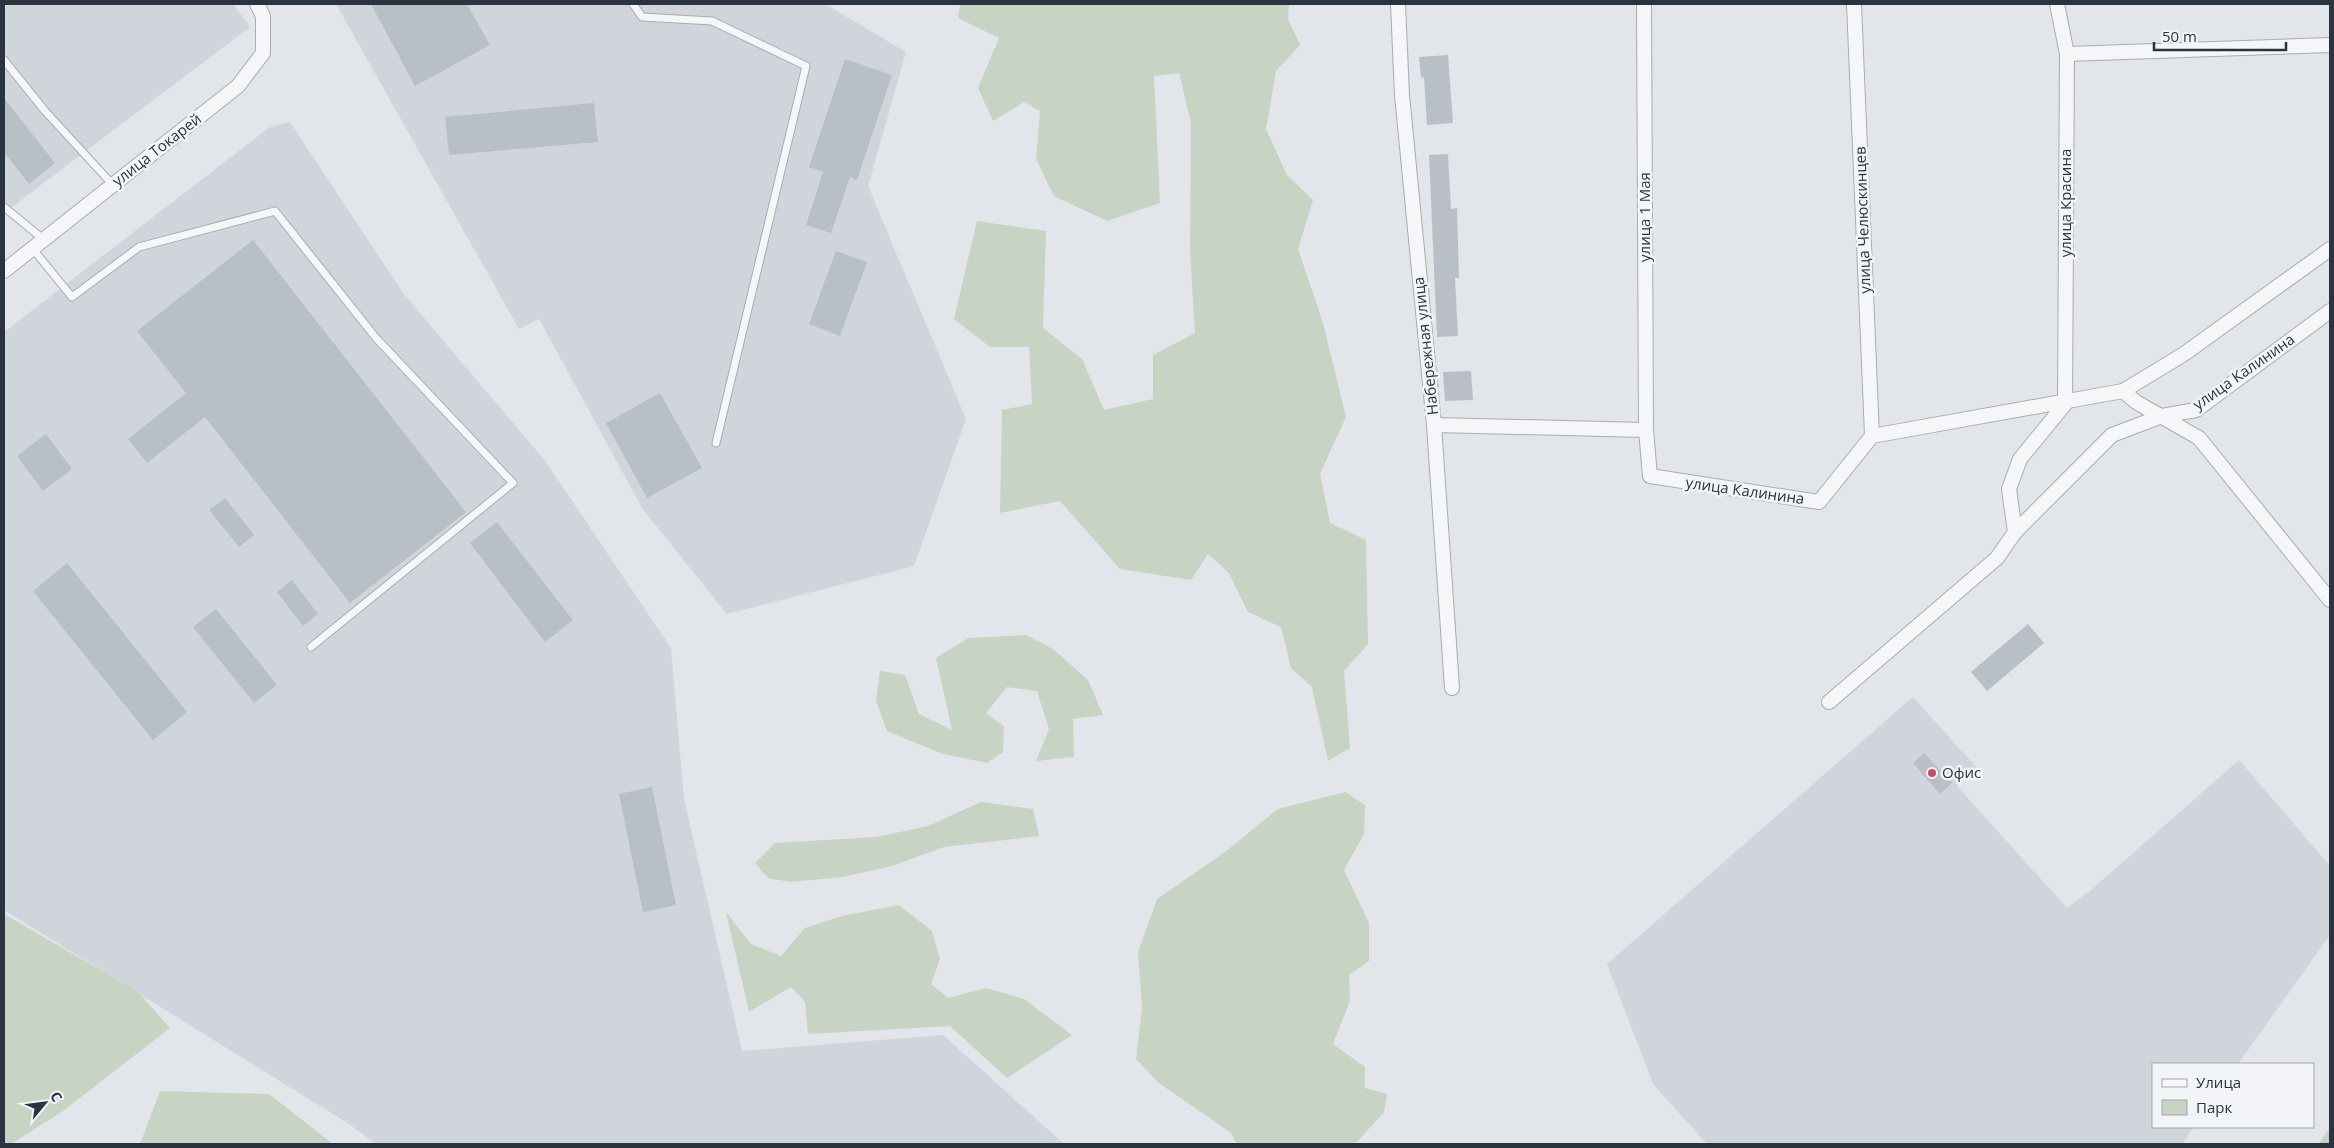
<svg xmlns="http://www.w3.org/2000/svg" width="2334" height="1148" viewBox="0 0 2334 1148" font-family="'Open Sans',sans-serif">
	<rect width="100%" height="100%" fill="#e2e5ea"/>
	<g fill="#d0d5dc">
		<path d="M4,4H233L250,27L4,213Z"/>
		<path d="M336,4H825L906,52L868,186L966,419L914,566L727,614L642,508L539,319L519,329Z"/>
		<path d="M290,122L403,293L546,462L671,648L684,799L742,1051L943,1035L1064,1144H376L349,1124L4,910V332L270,127Z"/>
		<path d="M1913,697L1977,768L1957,786L2067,908L2091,890L2239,760L2330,866V935L2238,1064H2153V1127H2194L2182,1144H1707L1653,1084L1607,964Z"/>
	</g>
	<g fill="#c8d4c3">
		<path d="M960,4H1289L1288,19L1300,45L1276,71L1266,129L1287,175L1313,200L1298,249L1323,323L1346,417L1320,474L1330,523L1366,540L1368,644L1344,671L1350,748L1328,761L1312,687L1291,668L1281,627L1248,612L1229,573L1208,554L1191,580L1120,569L1060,501L1000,513L1002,410L1032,404L1029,347H990L954,319L977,221L1046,231L1043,328L1082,359L1104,410L1153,399V355L1195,333L1190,251L1191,123L1179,73L1154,76L1160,203L1107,221L1054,196L1036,159L1040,111L1024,102L993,121L978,88L999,38L958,18Z"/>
		<path d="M1026,635L1053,649L1088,680L1103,715L1073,719L1074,757L1036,761L1049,729L1037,691L1007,687L986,713L1004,726L1003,752L987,763L943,754L887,731L876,701L880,671L905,675L919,714L952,730L936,658L968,638Z"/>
		<path d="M1345,792L1365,805L1364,834L1344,870L1369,923V961L1349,975L1350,1001L1333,1044L1365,1067V1088L1387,1094L1384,1112L1355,1144H1237L1231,1133L1159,1083L1136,1059L1142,1008L1138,952L1157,899L1225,852L1278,809Z"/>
		<path d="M981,802L1033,809L1039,836L944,847L892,866L843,877L790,882L768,878L755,863L775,843L876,837L928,826Z"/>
		<path d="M899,905L932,931L940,959L931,984L948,998L986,988L1024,999L1072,1035L1007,1078L950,1026L808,1034L805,1002L791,987L749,1012L726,912L751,944L781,956L805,928L842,916Z"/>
		<path d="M4,914L138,992L170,1028L63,1111L11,1144H4Z"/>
		<path d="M160,1091L269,1094L333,1144H140Z"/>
		<path d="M2330,1128V1144H2318Z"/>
	</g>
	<g fill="#b9bfc7">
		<path d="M371,4H467L490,45L415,86Z"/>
		<path d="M1448,55L1453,123L1427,125L1424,77L1421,78L1419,57Z"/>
		<path d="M845,59L892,75L857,180L850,177L831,233L806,225L823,172L809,167Z"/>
		<path d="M4,98L55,163L29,184L4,152Z"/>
		<path d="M594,103L598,142L449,155L445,117Z"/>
		<path d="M1448,154L1451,209L1457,208L1459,278H1455L1458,336L1437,337L1429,155Z"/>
		<path d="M253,240L466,512L350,603L205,417L147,463L128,439L186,393L137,331Z"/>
		<path d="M836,251L867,262L840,336L809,324Z"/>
		<path d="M1471,371L1473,400L1445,401L1443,372Z"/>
		<path d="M660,393L702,468L647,498L606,423Z"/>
		<path d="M46,434L72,469L43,491L17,456Z"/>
		<path d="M225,498L254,535L239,547L209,510Z"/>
		<path d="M497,522L573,620L545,642L470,543Z"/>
		<path d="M67,563L187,712L153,740L33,591Z"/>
		<path d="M292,580L318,614L303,626L277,592Z"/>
		<path d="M216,609L277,685L254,703L193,627Z"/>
		<path d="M2028,624L2044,643L1987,691L1971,672Z"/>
		<path d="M1924,753L1952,783L1940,794L1913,763Z"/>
		<path d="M652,787L676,905L643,912L619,794Z"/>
	</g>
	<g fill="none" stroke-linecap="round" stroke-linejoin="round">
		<defs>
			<g id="lane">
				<path d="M633,4L642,17L712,21L806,66L716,443"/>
				<path d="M4,60L45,111L113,185"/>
				<path d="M4,207L43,239"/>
				<path d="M32,248L72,297L139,247L275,211L376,338L513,483L311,647"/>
			</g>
			<g id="street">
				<path d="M1398,4L1402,95L1434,425L1452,688"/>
				<path d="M1644,4L1646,430"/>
				<path d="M1854,4L1872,436"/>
				<path d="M2067,54L2330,45"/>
				<path d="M4,271L238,86L263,53V16L257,4"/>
				<path d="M2123,391L2136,402L2199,438L2330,600"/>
				<path d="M1434,425L1646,430L1650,476L1819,502L1872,436L2123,391L2184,354L2330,249"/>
				<path d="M2015,532L2112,435L2162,416L2196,410L2330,311"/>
				<path d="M1829,702L1997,558L2015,532L2009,489L2020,459L2065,404L2067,54L2057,4"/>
			</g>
		</defs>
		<use href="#lane" stroke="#a7acb4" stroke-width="9"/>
		<use href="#street" stroke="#a7acb4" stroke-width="16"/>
		<use href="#lane" stroke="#f5f6f8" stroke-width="7"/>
		<use href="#street" stroke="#f5f6f8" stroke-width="14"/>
	</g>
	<circle fill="#cb4b65" stroke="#f2f4f7" stroke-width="2" cx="1932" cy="773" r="5"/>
	<g text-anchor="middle" stroke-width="5" stroke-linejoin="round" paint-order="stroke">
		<g font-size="15" fill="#2a3441" stroke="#f2f4f7">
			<text transform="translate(157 150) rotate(-38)" y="5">улица Токарей</text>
			<text transform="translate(2066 203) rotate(-90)" y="5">улица Красина</text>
			<text transform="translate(1645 217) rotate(-90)" y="5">улица 1 Мая</text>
			<text transform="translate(1863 220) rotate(-92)" y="5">улица Челюскинцев</text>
			<text transform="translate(1426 346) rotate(-96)" y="5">Набережная улица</text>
			<text transform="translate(2244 372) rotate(-35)" y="5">улица Калинина</text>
			<text transform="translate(1745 491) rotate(8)" y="5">улица Калинина</text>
		</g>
		<g font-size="15" fill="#2a3441" stroke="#f2f4f7" text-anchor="start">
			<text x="1942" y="778">Офис</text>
		</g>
	</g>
	<rect width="2334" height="1148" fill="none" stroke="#2a3441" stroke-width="10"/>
	<rect x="2152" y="1063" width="162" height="65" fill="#f2f4f7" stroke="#a2a7ae"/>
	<rect x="2162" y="1079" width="25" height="8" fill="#f5f6f8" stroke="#a2a7ae"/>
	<text x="2196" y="1088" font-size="15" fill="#2a3441">Улица</text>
	<rect x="2162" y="1100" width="25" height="15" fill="#c8d4c3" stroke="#a2a7ae"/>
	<text x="2196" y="1113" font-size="15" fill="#2a3441">Парк</text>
	<g transform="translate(45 1103) rotate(61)" stroke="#f2f4f7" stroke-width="4" paint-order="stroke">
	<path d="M0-4L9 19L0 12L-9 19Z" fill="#2a3441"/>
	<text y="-8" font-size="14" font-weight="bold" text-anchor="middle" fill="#2a3441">С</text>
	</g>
	<path d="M2154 42v8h132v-8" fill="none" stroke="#2a3441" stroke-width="2.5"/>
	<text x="2162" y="42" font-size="15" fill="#2a3441" stroke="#f2f4f7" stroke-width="4" paint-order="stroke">50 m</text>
</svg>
